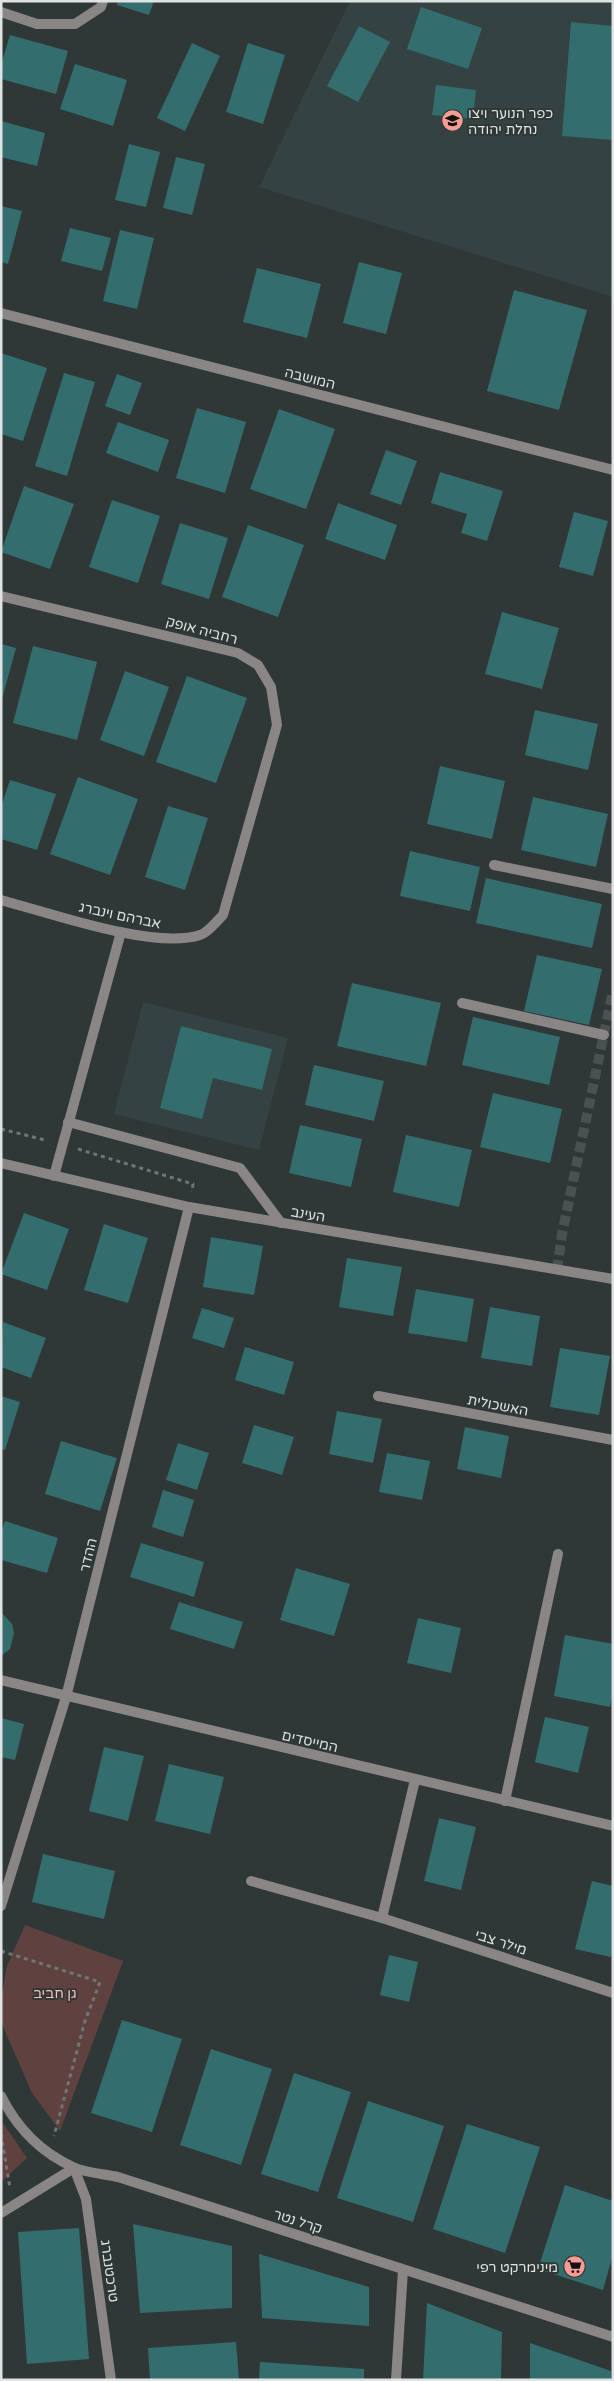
<svg xmlns="http://www.w3.org/2000/svg" width="614" height="2381" viewBox="0 0 614 2381" font-family="'Varela Round','Noto Sans Hebrew',sans-serif">
	<rect width="100%" height="100%" fill="#303737"/>
	<g fill="#344242">
		<path d="M350,1H613V297L259,187Z"/>
		<path d="M143,1002L288,1038L259,1150L114,1114Z"/>
	</g>
	<g fill="#5f423f">
		<path d="M25,1925L123,1961L60,2131L32,2093L1,2022V2000L7,1966Z"/>
		<path d="M1,2120L27,2158L1,2182Z"/>
	</g>
	<g fill="#346d6d">
		<path d="M118,1H154L149,15L117,5Z"/>
		<path d="M421,7L482,28L468,69L407,49Z"/>
		<path d="M571,22L613,26V140L562,136Z"/>
		<path d="M359,26L390,42L358,102L327,86Z"/>
		<path d="M10,35L68,51L56,94L1,79V65Z"/>
		<path d="M192,43L220,56L185,131L157,118Z"/>
		<path d="M248,43L285,55L263,124L226,112Z"/>
		<path d="M75,64L127,80L113,126L60,109Z"/>
		<path d="M436,85L476,90L473,119L432,115Z"/>
		<path d="M1,121L45,133L37,166L1,157Z"/>
		<path d="M129,144L160,152L146,207L115,200Z"/>
		<path d="M176,157L205,164L192,215L163,208Z"/>
		<path d="M1,206L22,211L8,264L1,262Z"/>
		<path d="M70,228L111,238L102,271L61,261Z"/>
		<path d="M120,230L154,238L137,309L103,301Z"/>
		<path d="M359,262L402,273L386,334L343,323Z"/>
		<path d="M257,268L321,284L307,338L243,322Z"/>
		<path d="M514,290L587,310L559,410L487,391Z"/>
		<path d="M1,353L47,368L23,441L1,434Z"/>
		<path d="M64,373L95,382L67,476L35,466Z"/>
		<path d="M117,374L142,383L130,415L105,406Z"/>
		<path d="M197,408L246,422L225,493L176,478Z"/>
		<path d="M279,409L335,429L306,509L250,489Z"/>
		<path d="M118,422L169,440L158,472L106,453Z"/>
		<path d="M386,450L417,461L401,505L370,494Z"/>
		<path d="M440,472L503,491L487,541L461,533L467,514L431,503Z"/>
		<path d="M24,486L74,504L50,569L1,552Z"/>
		<path d="M112,500L160,516L138,583L89,567Z"/>
		<path d="M338,503L397,525L385,560L325,539Z"/>
		<path d="M574,512L608,521L593,576L559,567Z"/>
		<path d="M180,523L228,538L209,599L161,584Z"/>
		<path d="M248,525L304,545L278,617L222,597Z"/>
		<path d="M502,612L559,628L542,689L485,674Z"/>
		<path d="M1,644L16,648L2,699H1Z"/>
		<path d="M33,646L97,662L77,740L13,723Z"/>
		<path d="M125,671L169,687L144,756L100,740Z"/>
		<path d="M187,676L247,698L216,783L156,762Z"/>
		<path d="M535,710L598,724L588,770L525,755Z"/>
		<path d="M440,766L505,781L492,839L427,824Z"/>
		<path d="M78,777L138,799L110,875L50,854Z"/>
		<path d="M10,780L56,794L37,850L1,839V807Z"/>
		<path d="M533,797L608,814L596,867L521,850Z"/>
		<path d="M168,806L208,818L185,890L145,877Z"/>
		<path d="M410,851L480,867L470,911L400,896Z"/>
		<path d="M486,878L602,904L592,948L476,923Z"/>
		<path d="M537,955L602,969L589,1025L524,1011Z"/>
		<path d="M352,983L441,1003L426,1066L337,1046Z"/>
		<path d="M473,1017L560,1037L549,1085L462,1065Z"/>
		<path d="M181,1026L272,1049L262,1090L213,1078L202,1119L160,1108Z"/>
		<path d="M314,1065L384,1081L374,1121L305,1105Z"/>
		<path d="M493,1093L562,1109L550,1163L480,1147Z"/>
		<path d="M300,1125L362,1139L351,1187L289,1173Z"/>
		<path d="M406,1135L472,1150L459,1207L393,1192Z"/>
		<path d="M24,1213L69,1229L47,1290L1,1274Z"/>
		<path d="M104,1224L148,1238L128,1303L84,1290Z"/>
		<path d="M211,1237L263,1246L254,1295L203,1287Z"/>
		<path d="M347,1258L402,1267L393,1316L339,1307Z"/>
		<path d="M416,1289L474,1299L467,1342L408,1333Z"/>
		<path d="M490,1307L540,1316L532,1366L481,1358Z"/>
		<path d="M202,1308L234,1318L224,1348L192,1338Z"/>
		<path d="M3,1322L46,1338L31,1378L1,1367Z"/>
		<path d="M245,1347L294,1362L284,1395L235,1380Z"/>
		<path d="M560,1348L610,1356L599,1415L550,1407Z"/>
		<path d="M1,1396L20,1402L5,1450L1,1449Z"/>
		<path d="M337,1411L382,1419L373,1463L329,1454Z"/>
		<path d="M254,1425L294,1437L282,1475L242,1463Z"/>
		<path d="M465,1427L509,1436L501,1478L457,1469Z"/>
		<path d="M61,1441L117,1458L100,1511L45,1494Z"/>
		<path d="M178,1443L209,1453L197,1490L166,1480Z"/>
		<path d="M387,1453L430,1461L422,1500L379,1492Z"/>
		<path d="M163,1490L194,1500L183,1537L152,1527Z"/>
		<path d="M5,1521L58,1538L47,1573L1,1560V1532Z"/>
		<path d="M141,1543L204,1562L194,1597L130,1577Z"/>
		<path d="M296,1568L350,1584L334,1636L280,1620Z"/>
		<path d="M179,1602L243,1622L234,1649L170,1629Z"/>
		<path d="M1,1612L12,1624L14,1633L10,1649L1,1656Z"/>
		<path d="M418,1618L461,1628L451,1673L407,1663Z"/>
		<path d="M565,1635L613,1644V1692L610,1707L554,1696Z"/>
		<path d="M545,1717L589,1727L578,1773L535,1762Z"/>
		<path d="M1,1718L24,1724L15,1760L1,1757Z"/>
		<path d="M104,1747L144,1756L128,1821L89,1811Z"/>
		<path d="M169,1764L224,1777L210,1834L155,1821Z"/>
		<path d="M439,1818L476,1827L461,1890L424,1881Z"/>
		<path d="M43,1854L115,1871L104,1919L32,1902Z"/>
		<path d="M592,1881L613,1886V1949L611,1957L575,1949Z"/>
		<path d="M389,1955L418,1962L409,2002L380,1995Z"/>
		<path d="M122,2020L182,2039L152,2132L91,2113Z"/>
		<path d="M211,2049L272,2069L241,2165L180,2145Z"/>
		<path d="M294,2073L351,2092L318,2192L261,2174Z"/>
		<path d="M368,2101L444,2126L413,2222L337,2198Z"/>
		<path d="M467,2124L540,2147L505,2253L433,2229Z"/>
		<path d="M565,2185L613,2201V2254L603,2290L538,2269Z"/>
		<path d="M133,2224L232,2246V2308L140,2313Z"/>
		<path d="M79,2228L89,2359L27,2364L18,2232Z"/>
		<path d="M259,2254L369,2287V2326L262,2318Z"/>
		<path d="M427,2303L502,2332L501,2380H423Z"/>
		<path d="M236,2342L239,2380H150L148,2348Z"/>
		<path d="M530,2343L611,2371V2380H530Z"/>
		<path d="M260,2362L364,2369V2380H259Z"/>
	</g>
	<g fill="none" stroke-linecap="round" stroke-linejoin="round">
		<path stroke="#4a5151" stroke-width="10" stroke-dasharray="10 5" stroke-linecap="butt" d="M557,1270L562,1234L613,991"/>
		<g stroke="#707575" stroke-width="3" stroke-dasharray="4 4" stroke-linecap="butt">
			<path d="M1,1129L45,1140"/>
			<path d="M78,1149L193,1184L192,1192"/>
			<path d="M1,1951L100,1982L85,2021L54,2136"/>
			<path d="M1,2134L10,2188"/>
		</g>
		<g stroke="#8a8686" stroke-width="10">
			<path d="M494,865L613,889"/>
			<path d="M462,1003L604,1035"/>
			<path d="M68,1122L240,1168L281,1223"/>
			<path d="M54,1176L121,932"/>
			<path d="M505,1801L558,1554"/>
		</g>
		<g stroke="#8a8686" stroke-width="10">
			<path d="M1,12L37,24H75L101,7L103,1"/>
			<path d="M1,313L613,470"/>
			<path d="M1,596L238,653L258,665L271,687L277,725L223,915C217,921 208,933 200,935C154,950 50,913 1,900"/>
			<path d="M1,1163L189,1207L613,1279"/>
			<path d="M378,1396L613,1440"/>
			<path d="M1,1680L613,1826"/>
			<path d="M415,1780L382,1918L613,1993"/>
			<path d="M251,1881L382,1918"/>
			<path d="M1,1906L66,1697L189,1207"/>
			<path d="M1,2096C17,2128 40,2152 73,2167C86,2173 104,2174 118,2177L613,2337"/>
			<path d="M1,2213L74,2168L86,2199L111,2380"/>
			<path d="M396,2380L403,2270"/>
		</g>
	</g>
	<defs>
		<symbol id="school-disc" viewBox="-11 -11 22 22"><circle r="9.5" fill="#f59c94" stroke="#303737"/><path d="M0-5L7-2L0 1L-7-2ZM-4 1L0 2.5L4 1V4Q0 6-4 4Z" fill="#111"/></symbol>
		<symbol id="supermarket-disc" viewBox="-11 -11 22 22"><circle r="9.5" fill="#f59c94" stroke="#303737"/><path d="M-6-5.5h2.5l.6 2H6L4.5 2H-2.5L-4.4-4H-6ZM-1.5 3.2a1.3 1.3 0 1 0 .1 0ZM3 3.2a1.3 1.3 0 1 0 .1 0Z" fill="#111"/></symbol>
	</defs>
	<g fill-rule="evenodd">
		<use href="#school-disc" x="440" y="108" width="25" height="25"/>
		<use href="#supermarket-disc" x="562" y="2254" width="25" height="25"/>
	</g>
	<g text-anchor="middle" stroke-width="4" stroke-linejoin="round" paint-order="stroke">
		<g font-size="14" fill="#dfe3e3" stroke="#303737" text-anchor="start">
			<text x="468" y="118">כפר הנוער ויצו<tspan x="468" dy="16">נחלת יהודה</tspan></text>
			<text x="558" y="2272" text-anchor="end">מינימרקט רפי</text>
		</g>
		<g font-size="14" fill="#dfe3e3" stroke="#303737">
			<text transform="translate(310 378) rotate(14)" y="5">המושבה</text>
			<text transform="translate(202 630) rotate(15)" y="5">רחביה אופק</text>
			<text transform="translate(120 915) rotate(12)" y="5">אברהם וינברג</text>
			<text transform="translate(308 1214) rotate(10)" y="5">העינב</text>
			<text transform="translate(498 1405) rotate(11)" y="5">האשכולית</text>
			<text transform="translate(88 1555) rotate(-76)" y="5">ההדר</text>
			<text transform="translate(310 1741) rotate(13)" y="5">המייסדים</text>
			<text transform="translate(501 1942) rotate(18)" y="5">מילר צבי</text>
			<text transform="translate(298 2221) rotate(18)" y="5">קרל נטר</text>
			<text transform="translate(110 2271) rotate(82)" y="5">טרכטנברג</text>
		</g>
		<g font-size="14" fill="#fdc0b9" stroke="#303737">
			<text x="55" y="1998">גן חביב</text>
		</g>
	</g>
	<rect width="614" height="2381" fill="none" stroke="#dfe3e3" stroke-width="5"/>
</svg>
